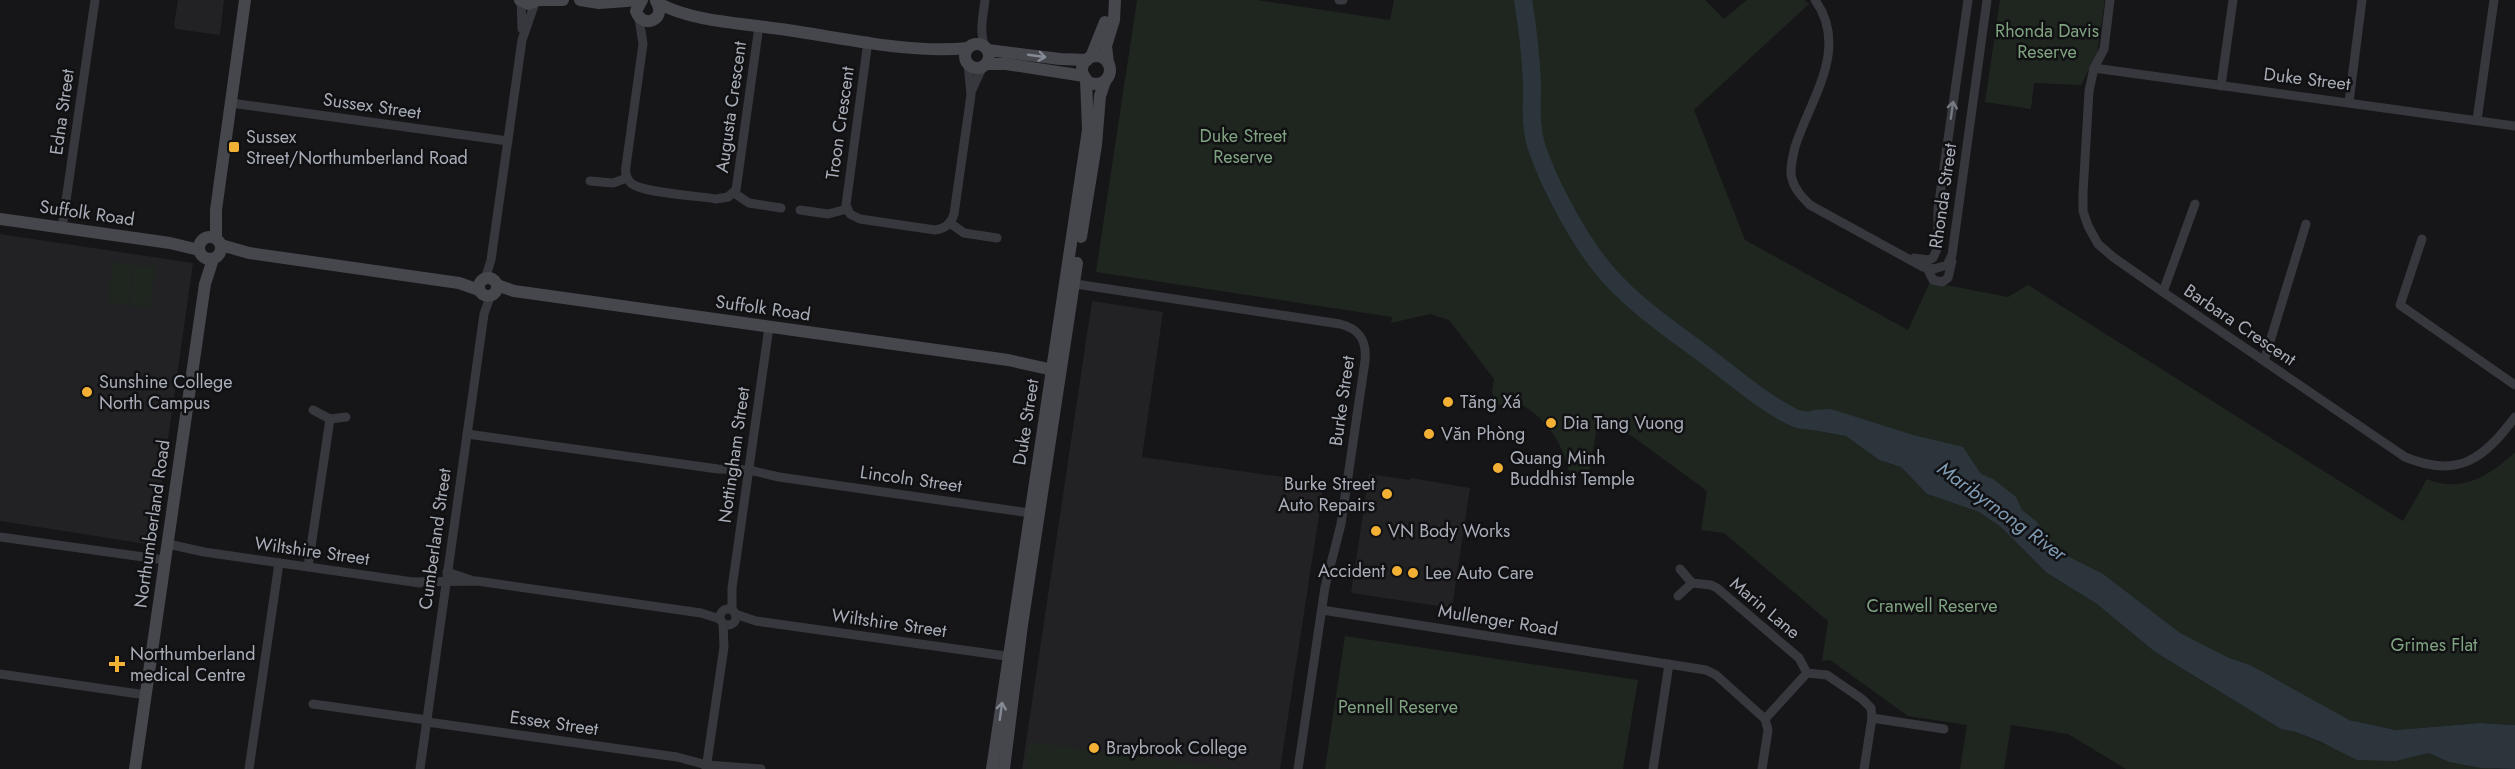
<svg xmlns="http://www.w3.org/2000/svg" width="2515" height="769" viewBox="0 0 2515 769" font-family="Jost,sans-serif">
	<rect width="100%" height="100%" fill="#161618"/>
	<g fill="#222225">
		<path d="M178,0H224L220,35L176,29L174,24Z"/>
		<path d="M0,234L193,263L153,545L0,521Z"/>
		<path d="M1092,301L1163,312L1142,457L1324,483L1280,769H1022Z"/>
		<path d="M1369,474L1410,480L1411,478L1470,488L1452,608L1351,593Z"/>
	</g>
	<g fill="#1e261f">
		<path d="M1137,0H1257L1390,20L1394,0H1705L1724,19L1747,0H1804L1809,4L1694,110L1745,240L1908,330L1930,282L2008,297L2028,285L2403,521L2427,479C2461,494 2491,475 2515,452V725L2480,723L2396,730L2349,720L2217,666L1875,431L1806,429L1846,436L1879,460L1901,467L1927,494L1979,512L2002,528L2047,573L2097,604L2155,652L2281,729L2296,732L2338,750L2357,760L2428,753L2449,762L2498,769H2126L2068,734L2011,725L2004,769H1960L1967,725L1908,716L1830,660L1822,661L1828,621L1724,533L1701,530L1707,491L1632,436L1598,421L1589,474L1569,471C1561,438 1542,414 1512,399L1508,406L1497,405L1492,392L1494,379L1449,320L1430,314L1391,323L1392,317L1096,272Z"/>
		<path d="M2000,0H2105L2097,53L2081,85L2034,83L2031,109L1985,102Z"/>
		<path d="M113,262L134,265L128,305L108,302Z"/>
		<path d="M135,265L155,268L150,308L129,305Z"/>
		<path d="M1345,636L1638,680L1623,769H1325Z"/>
		<path d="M1029,742L1235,769H1025Z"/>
	</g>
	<path fill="#2c353c" d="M1831,409L1913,435L1963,447L1981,474L1993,479L2016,497L2022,510L2037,522L2048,538L2067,556L2103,574L2180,633L2229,658L2250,665L2349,720L2396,730L2480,723L2515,725V769L2481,768L2449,762L2428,753L2396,761L2357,760L2321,742L2296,732L2281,729L2155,652L2097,604L2047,573L2002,528L1979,512L1927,494L1901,467L1879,460L1846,436L1806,429L1795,418L1813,410Z"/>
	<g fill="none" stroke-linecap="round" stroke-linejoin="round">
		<path stroke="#2c353c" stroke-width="18" d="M1523,0C1528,29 1531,57 1532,86C1532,106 1530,125 1536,145C1547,180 1575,232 1597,261C1628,303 1677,333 1718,365C1742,383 1766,404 1793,417C1800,421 1811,421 1819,421"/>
		<g stroke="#37383d" stroke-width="9">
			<path d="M985,0C983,16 979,32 985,47"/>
			<path d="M1339,0H1343"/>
			<path d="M1815,0C1850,49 1810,99 1795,147C1793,156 1789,170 1792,179C1795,190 1802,197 1810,205L1923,267L1934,269L1947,265L1952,255L1987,0"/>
			<path d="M2110,0L2104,49L2094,68L2089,91L2083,193V211L2088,226L2098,244L2113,257L2163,292L2405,457C2458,479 2484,459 2515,417"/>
			<path d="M521,1L522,29"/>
			<path d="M639,18L643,44L626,166C625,172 626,178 631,183C641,193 700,196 716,199L728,197L736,190L759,26"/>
			<path d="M868,41L846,205L850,214L860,219L935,230C945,229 951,224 954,214L971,95L968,63"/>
			<path d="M2094,68L2515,126"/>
			<path d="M2221,86L2233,0"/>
			<path d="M972,90L983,66"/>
			<path d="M2349,102L2362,0"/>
			<path d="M231,103L508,141"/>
			<path d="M2477,120L2494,0"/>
			<path d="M590,181L613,183L627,178"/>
			<path d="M734,193L749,203L781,208"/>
			<path d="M800,210L828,214L847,209"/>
			<path d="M950,223L964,233L997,238"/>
			<path d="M62,228L95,0"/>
			<path d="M2422,239L2400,305L2515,385"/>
			<path d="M1914,258L1929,260L1933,258L1938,247V209L1968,0"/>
			<path d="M1927,268L1933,280L1942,282L1948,278L1952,261"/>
			<path d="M485,279L491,260L522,40L535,3"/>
			<path d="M1069,283L1340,324C1360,329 1367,341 1365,361L1341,524L1325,587L1298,769"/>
			<path d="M2163,292L2195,204"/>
			<path d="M2264,361L2306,224"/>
			<path d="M313,410L330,419L346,417"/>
			<path d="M467,434L718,469L749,470L779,477L1037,514"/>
			<path d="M0,537L165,560"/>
			<path d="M168,544L204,552L420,583"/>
			<path d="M308,567L330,419"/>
			<path d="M447,572L471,580"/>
			<path d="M415,582L477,581L701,613L720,619"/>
			<path d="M1692,583L1711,585L1717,588L1799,658L1807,673"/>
			<path d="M1678,596L1692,583L1680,569"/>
			<circle cx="728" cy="617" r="8"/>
			<path d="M732,610V588L769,327"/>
			<path d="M1322,610L1706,670L1716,675L1765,719L1768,730L1762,769"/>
			<path d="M735,614L756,621L1013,657"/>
			<path d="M0,674L146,695"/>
			<path d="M313,704L427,720"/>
			<path d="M1872,718L1944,729"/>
			<path d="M1765,719L1807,673L1827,675L1862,699L1871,708L1872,718L1864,769"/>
			<path d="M427,722L677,757L707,765L761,769"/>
			<path d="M249,769L279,563"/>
			<path d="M420,769L484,314L490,297"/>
			<path d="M706,769L724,647L723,623"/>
			<path d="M1653,769L1669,664"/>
		</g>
		<g stroke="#45474d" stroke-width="12">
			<path d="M520,0L528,4L538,0"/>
			<path d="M538,0H563"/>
			<path d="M580,0L599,3L641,0"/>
			<path d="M642,0L636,11C643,31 668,18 656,1"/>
			<path d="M658,3C693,22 741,23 780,29C840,37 908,54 968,48"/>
			<circle cx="977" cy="56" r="12"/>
			<path d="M988,50L1060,59L1087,60"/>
			<circle cx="1096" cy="70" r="14"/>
			<path d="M1091,57L1105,22"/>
			<path d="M1108,63L1106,46L1114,20L1115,0"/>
			<path d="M986,64H1006L1084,76"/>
			<path d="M0,219L170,243L199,250"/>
			<circle cx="210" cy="248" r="11"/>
			<path d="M1081,237L1096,145L1100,96L1105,81"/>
			<path d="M216,238V210L245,0"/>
			<path d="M221,245L249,253L459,283L479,290"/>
			<circle cx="488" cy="287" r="9"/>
			<path d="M497,285L514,291L1008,360L1053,370L1059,369"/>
			<path d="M135,769L205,284L213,259"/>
			<path d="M992,769L1088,130L1086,79"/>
			<path d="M1004,769L1022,625L1077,263"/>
		</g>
	</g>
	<defs><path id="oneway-shaft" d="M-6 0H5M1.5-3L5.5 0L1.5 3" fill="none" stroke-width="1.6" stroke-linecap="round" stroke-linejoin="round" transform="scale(1.5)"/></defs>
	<g stroke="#858993">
		<use href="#oneway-shaft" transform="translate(1037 56) rotate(8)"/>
		<use href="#oneway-shaft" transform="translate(1001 711) rotate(-82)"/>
	</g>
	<use stroke="#757881" href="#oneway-shaft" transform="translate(1952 110) rotate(-82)"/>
	<g fill="#f2b134" stroke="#111113" stroke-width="2">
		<rect x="228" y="141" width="12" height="12" rx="3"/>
		<circle cx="87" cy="392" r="6"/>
		<circle cx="1448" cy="402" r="6"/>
		<circle cx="1551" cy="423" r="6"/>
		<circle cx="1429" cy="434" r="6"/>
		<circle cx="1498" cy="468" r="6"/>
		<circle cx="1387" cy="494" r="6"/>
		<circle cx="1376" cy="531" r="6"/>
		<circle cx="1397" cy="571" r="6"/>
		<circle cx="1413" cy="573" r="6"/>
		<path d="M114 655h6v6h6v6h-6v6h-6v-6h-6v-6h6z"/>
		<circle cx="1094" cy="748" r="6"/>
	</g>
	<g text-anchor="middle" stroke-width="5" stroke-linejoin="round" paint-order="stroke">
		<g font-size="18" fill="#7fa381" stroke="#111113">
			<text x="2047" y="37">Rhonda Davis<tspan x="2047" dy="21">Reserve</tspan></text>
			<text x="1243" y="142">Duke Street<tspan x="1243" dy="21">Reserve</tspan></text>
			<text x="1932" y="612">Cranwell Reserve</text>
			<text x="2434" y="651">Grimes Flat</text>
			<text x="1398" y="713">Pennell Reserve</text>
		</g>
		<g font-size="18" fill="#a8adb8" stroke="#111113">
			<text transform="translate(2307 79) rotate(7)" y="6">Duke Street</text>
			<text transform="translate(372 106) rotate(8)" y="6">Sussex Street</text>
			<text transform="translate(731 107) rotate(-82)" y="6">Augusta Crescent</text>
			<text transform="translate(62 112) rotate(-82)" y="6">Edna Street</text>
			<text transform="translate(840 123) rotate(-82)" y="6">Troon Crescent</text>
			<text transform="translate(1943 196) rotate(-82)" y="6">Rhonda Street</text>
			<text transform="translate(87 213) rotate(8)" y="6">Suffolk Road</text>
			<text transform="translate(763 308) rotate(8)" y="6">Suffolk Road</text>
			<text transform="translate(2240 325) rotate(34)" y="6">Barbara Crescent</text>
			<text transform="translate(1342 401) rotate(-82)" y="6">Burke Street</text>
			<text transform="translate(1026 422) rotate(-81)" y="6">Duke Street</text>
			<text transform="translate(734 455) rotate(-82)" y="6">Nottingham Street</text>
			<text transform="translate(911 479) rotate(8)" y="6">Lincoln Street</text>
			<text transform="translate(152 524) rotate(-82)" y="6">Northumberland Road</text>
			<text transform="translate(435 539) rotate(-82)" y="6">Cumberland Street</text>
			<text transform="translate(312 551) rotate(8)" y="6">Wiltshire Street</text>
			<text transform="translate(1765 608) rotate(40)" y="6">Marin Lane</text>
			<text transform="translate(1498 620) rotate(9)" y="6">Mullenger Road</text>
			<text transform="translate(889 623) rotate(8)" y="6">Wiltshire Street</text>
			<text transform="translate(554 723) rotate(8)" y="6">Essex Street</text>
		</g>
		<g font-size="18" fill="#a8adb8" stroke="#111113" text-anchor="start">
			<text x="246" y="143">Sussex<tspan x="246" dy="21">Street/Northumberland Road</tspan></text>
			<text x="99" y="388">Sunshine College<tspan x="99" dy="21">North Campus</tspan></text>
			<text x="1460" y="408">Tăng Xá</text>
			<text x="1563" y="429">Dia Tang Vuong</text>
			<text x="1441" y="440">Văn Phòng</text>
			<text x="1510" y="464">Quang Minh<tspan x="1510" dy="21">Buddhist Temple</tspan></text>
			<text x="1375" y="490" text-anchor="end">Burke Street<tspan x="1375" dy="21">Auto Repairs</tspan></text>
			<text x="1388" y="537">VN Body Works</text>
			<text x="1385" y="577" text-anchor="end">Accident</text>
			<text x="1425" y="579">Lee Auto Care</text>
			<text x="130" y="660">Northumberland<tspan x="130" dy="21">medical Centre</tspan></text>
			<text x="1106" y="754">Braybrook College</text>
		</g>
		<g font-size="20" font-style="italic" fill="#7f9bb3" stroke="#111113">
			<text transform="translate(2002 511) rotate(36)" y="7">Maribyrnong River</text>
		</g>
	</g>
</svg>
